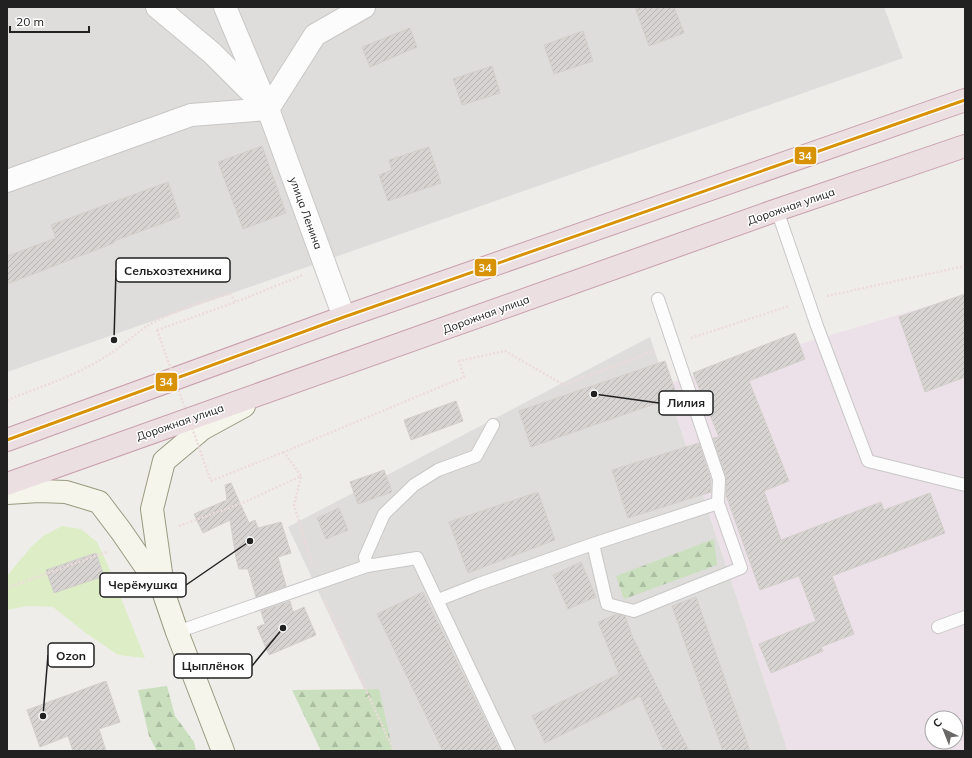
<svg xmlns="http://www.w3.org/2000/svg" width="972" height="758" viewBox="0 0 972 758" font-family="Mulish,sans-serif">
	<defs>
		<pattern id="forest-firs" width="22" height="20" patternUnits="userSpaceOnUse"><rect width="22" height="20" fill="#cadfbd"/><path d="M5 1l3.5 6h-7zM16 11l3.5 6h-7z" fill="#adbfa2"/></pattern>
		<pattern id="building-hatch" width="6" height="6" patternUnits="userSpaceOnUse"><rect width="6" height="6" fill="#d6d3d1"/><path d="M-1 1l2-2M0 6l6-6M5 7l2-2" fill="none" stroke="#b7b5b3"/></pattern>
	</defs>
	<rect width="100%" height="100%" fill="#efedea"/>
	<g fill="#dedddb">
		<path d="M7,7H884L903,58L7,372Z"/>
		<path d="M650,337L788,751H393L288,527Z"/>
	</g>
	<path fill="#ede1e9" fill-rule="evenodd" d="M965,295V751H788L666,384ZM932,718H956V742H932Z"/>
	<path fill="#ddeec7" d="M62,526L81,529L97,542L106,561L145,658L118,655L83,631L53,607L28,606L7,610V576L30,548L43,536Z"/>
	<g fill="url(#forest-firs)">
		<path d="M714,539L717,565L624,599L616,576Z"/>
		<path d="M167,686L175,716L194,742L196,751H157L149,736L138,690Z"/>
		<path d="M379,689L393,751H321L292,690Z"/>
	</g>
	<g fill="url(#building-hatch)" stroke="#d3cfcb">
		<path d="M635,7H674L684,33L649,46Z"/>
		<path d="M410,28L417,47L370,67L362,47Z"/>
		<path d="M583,31L593,61L554,74L544,45Z"/>
		<path d="M492,66L500,93L462,105L453,79Z"/>
		<path d="M262,146L286,213L243,229L218,162Z"/>
		<path d="M429,147L441,183L388,201L379,175L392,170L389,160Z"/>
		<path d="M168,182L180,217L114,241V243L7,284V256L56,238L51,225Z"/>
		<path d="M965,294V377L925,392L899,317Z"/>
		<path d="M795,333L805,359L749,381L789,481L764,491L781,540L881,502L884,510L930,493L945,533L832,576L854,634L821,647L823,651L771,673L759,644L816,621L799,576L760,590L726,495V477L713,438L719,437L693,373Z"/>
		<path d="M665,361L677,396L531,447L519,411Z"/>
		<path d="M456,401L463,421L411,440L404,420Z"/>
		<path d="M699,443L711,480V492L628,518L612,470Z"/>
		<path d="M384,470L392,492L358,504L350,482Z"/>
		<path d="M231,483L249,523L255,520L258,528L281,522L291,553L278,557L286,586L256,597L248,569H239L236,558L230,520L203,533L194,514L227,500L225,485Z"/>
		<path d="M538,492L555,540L468,573L449,522Z"/>
		<path d="M339,508L348,530L326,539L317,518Z"/>
		<path d="M96,553L104,576L54,593L46,570Z"/>
		<path d="M581,562L596,597L568,609L553,575Z"/>
		<path d="M423,592L500,751H443L377,614Z"/>
		<path d="M696,597L750,751H723L672,606Z"/>
		<path d="M290,601L293,612L304,607L316,635L269,655L257,627L265,624L261,611Z"/>
		<path d="M617,614L625,616L632,636L689,751H664L640,696L545,743L532,716L619,674L598,622Z"/>
		<path d="M106,681L120,722L99,729L106,751H73L68,736L40,747L27,710Z"/>
	</g>
	<g fill="none" stroke-linecap="round" stroke-linejoin="round">
		<defs>
			<g id="lane">
				<path d="M777,210L817,326L868,461L965,485"/>
				<path d="M658,299L719,479L718,503"/>
				<path d="M367,566L365,557L384,514L414,485L438,470L476,456L493,425"/>
				<path d="M438,600L479,584L593,544L718,503L741,568L634,611L607,604L593,544"/>
				<path d="M938,627L965,617"/>
				<path d="M177,632L367,566L417,558L509,751"/>
			</g>
			<g id="street">
				<path d="M157,7L212,53L260,101"/>
				<path d="M225,7L268,109L344,317"/>
				<path d="M268,109L315,35L364,7"/>
				<path d="M7,181L191,115L268,109"/>
			</g>
			<g id="secondary">
				<path d="M7,493L39,491L66,492L99,502L121,531L161,589"/>
				<path d="M223,751L177,632L164,594L152,509L164,461L202,429L244,406"/>
			</g>
			<g id="highway">
				<path d="M7,440L344,317L965,100"/>
				<path d="M7,484L777,210L965,146"/>
			</g>
		</defs>
		<use href="#lane" stroke="#c8c7c6" stroke-width="14"/>
		<use href="#street" stroke="#c8c7c6" stroke-width="24"/>
		<use href="#secondary" stroke="#999a80" stroke-width="24"/>
		<use href="#highway" stroke="#c79eac" stroke-width="24"/>
		<g stroke="#ecdbda" stroke-width="2.5" stroke-dasharray="2 2" stroke-linecap="butt">
			<path d="M827,296L965,266"/>
			<path d="M157,330L236,302"/>
			<path d="M691,338L789,306"/>
			<path d="M7,400C40,387 75,376 105,357C120,348 133,336 147,326C169,313 206,300 230,294L236,302L303,275"/>
			<path d="M301,477L294,505L312,564"/>
			<path d="M211,481L284,452"/>
			<path d="M179,526L245,502L301,476L284,452L464,377L459,361L505,351L564,385L654,351"/>
			<path d="M7,588L107,552"/>
			<path d="M325,601L394,751"/>
		</g>
		<use href="#lane" stroke="#fdfcfc" stroke-width="12"/>
		<use href="#street" stroke="#fdfcfc" stroke-width="22"/>
		<use href="#secondary" stroke="#f5f5ec" stroke-width="22"/>
		<use href="#highway" stroke="#ecdfe2" stroke-width="22"/>
		<path stroke="#ecdbda" stroke-width="2.5" stroke-dasharray="2 2" stroke-linecap="butt" d="M157,330L211,481"/>
		<defs>
			<path id="bus-1" d="M7,440L344,317L965,100"/>
		</defs>
		<use href="#bus-1" stroke="#fff" stroke-width="6"/>
		<use href="#bus-1" stroke="#d79205" stroke-width="3"/>
	</g>
	<g text-anchor="middle" stroke-width="3" stroke-linejoin="round" paint-order="stroke">
		<g font-size="11" fill="#212121" stroke="#fff">
			<text transform="translate(791 206) rotate(-19)" y="4">Дорожная улица</text>
			<text transform="translate(306 213) rotate(70)" y="4">улица Ленина</text>
			<text transform="translate(486 314) rotate(-20)" y="4">Дорожная улица</text>
			<text transform="translate(180 422) rotate(-19)" y="4">Дорожная улица</text>
		</g>
	</g>
	<path fill="none" stroke="#212121" stroke-width="1.5" d="M114 340L116 270M594 394L659 403M250 541L186 585M43 716L48 655M283 628L252 666"/>
	<g fill="#212121" stroke="#fff" stroke-width="1.5">
		<circle cx="114" cy="340" r="4"/>
		<circle cx="594" cy="394" r="4"/>
		<circle cx="250" cy="541" r="4"/>
		<circle cx="43" cy="716" r="4"/>
		<circle cx="283" cy="628" r="4"/>
	</g>
	<g fill="#fff" stroke="#212121" stroke-width="1.5">
		<rect x="116" y="258" width="114" height="24" rx="4"/>
		<rect x="659" y="391" width="54" height="24" rx="4"/>
		<rect x="100" y="573" width="86" height="24" rx="4"/>
		<rect x="48" y="643" width="46" height="24" rx="4"/>
		<rect x="174" y="654" width="78" height="24" rx="4"/>
	</g>
	<g font-size="12" text-anchor="middle" font-weight="bold" fill="#212121">
		<text x="173" y="275">Сельхозтехника</text>
		<text x="686" y="407">Лилия</text>
		<text x="143" y="589">Черёмушка</text>
		<text x="71" y="660">Ozon</text>
		<text x="213" y="670">Цыплёнок</text>
	</g>
	<g stroke="#fff" stroke-width="1.5">
		<rect x="794" y="146" width="23" height="19" rx="4" fill="#d79205"/>
		<rect x="474" y="258" width="23" height="19" rx="4" fill="#d79205"/>
		<rect x="155" y="372" width="23" height="20" rx="4" fill="#d79205"/>
	</g>
	<g font-size="11" text-anchor="middle" font-weight="bold" fill="#fff">
		<text x="805" y="160">34</text>
		<text x="485" y="272">34</text>
		<text x="166" y="386">34</text>
	</g>
	<rect width="972" height="758" fill="none" stroke="#212121" stroke-width="16"/>
	<g transform="translate(944 730) rotate(317)"><circle r="19" fill="#ffffff" stroke="#a6a6a6"/>
	<path d="M0-3L7 15L0 10L-7 15Z" fill="#696867"/>
	<text y="-6" font-size="11" font-weight="bold" text-anchor="middle" fill="#212121">С</text>
	</g>
	<path d="M10 26v6h79v-6" fill="none" stroke="#212121" stroke-width="2"/>
	<text x="16" y="26" font-size="12" fill="#212121" stroke="#ffffff" stroke-width="3" paint-order="stroke">20 m</text>
</svg>
